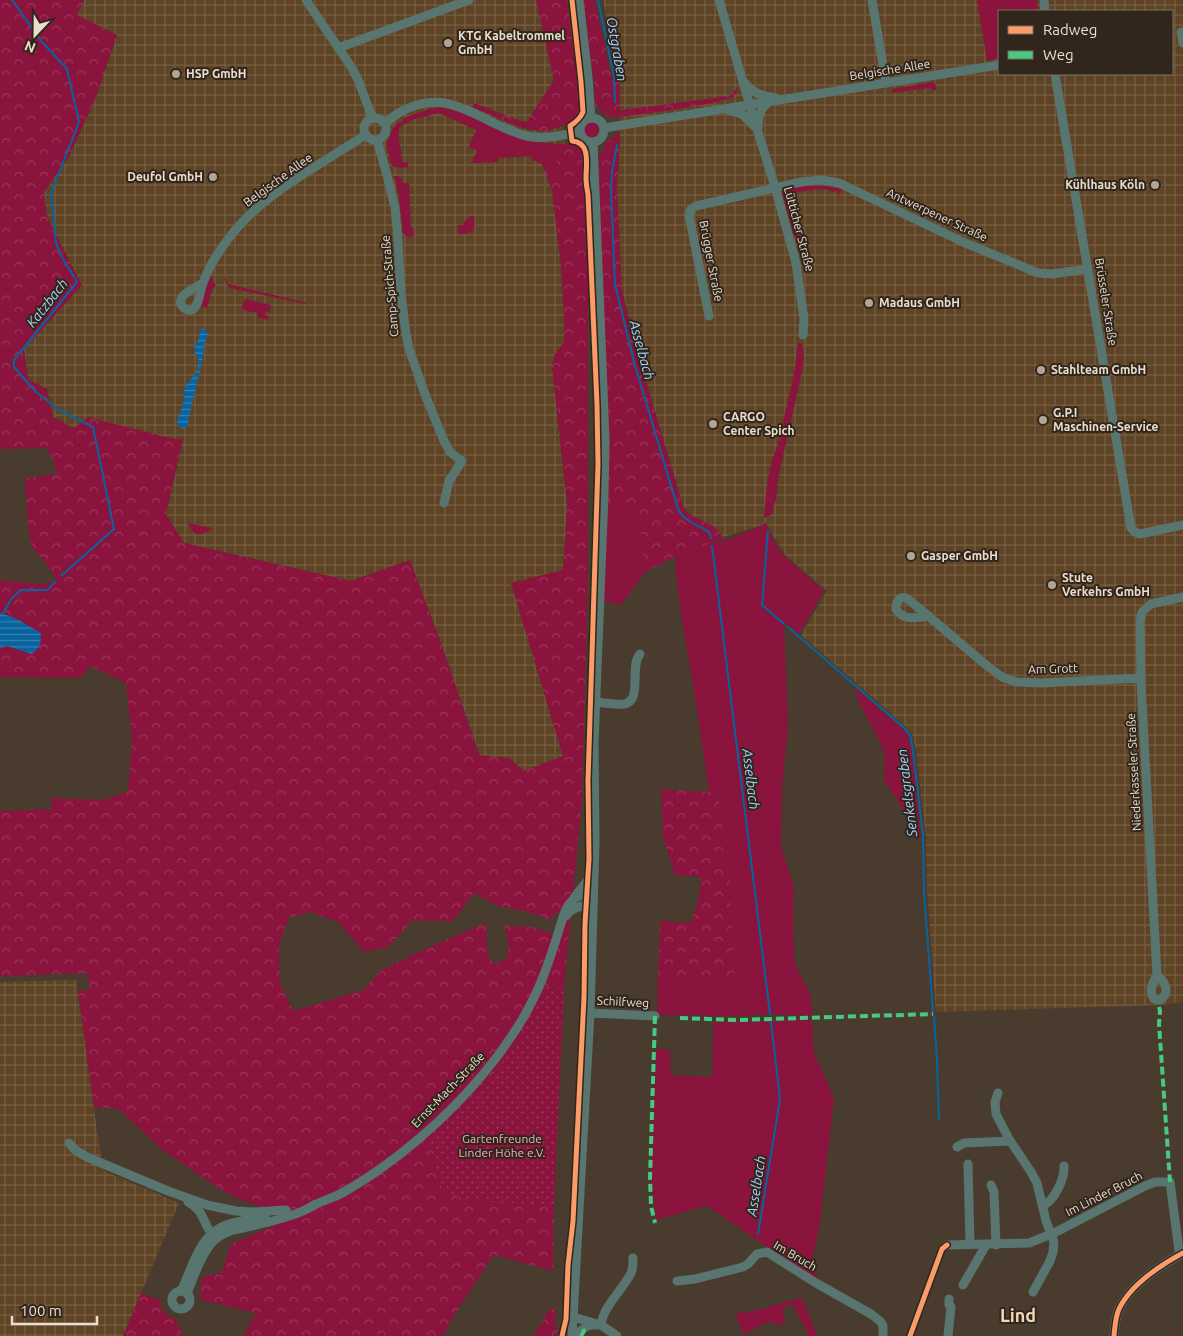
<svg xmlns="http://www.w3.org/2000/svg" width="1183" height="1336" viewBox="0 0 1183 1336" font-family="Ubuntu,sans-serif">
	<defs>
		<pattern id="industrial-grid" width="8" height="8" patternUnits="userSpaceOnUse" patternTransform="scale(1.25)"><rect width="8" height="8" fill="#5e4325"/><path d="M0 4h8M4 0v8" fill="none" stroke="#755e43"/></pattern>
		<pattern id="forest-crowns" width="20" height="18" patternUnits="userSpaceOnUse" patternTransform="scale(1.25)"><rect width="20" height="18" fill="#8a143d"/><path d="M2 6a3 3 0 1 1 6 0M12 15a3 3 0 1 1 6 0" fill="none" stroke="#9b3658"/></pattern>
		<pattern id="garden-dots" width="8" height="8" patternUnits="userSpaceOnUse" patternTransform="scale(1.25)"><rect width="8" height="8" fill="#8a143d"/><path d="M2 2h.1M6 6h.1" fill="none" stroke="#9b3658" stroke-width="1.8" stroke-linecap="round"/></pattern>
		<pattern id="water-rules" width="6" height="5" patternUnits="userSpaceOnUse" patternTransform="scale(1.25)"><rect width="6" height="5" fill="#09639f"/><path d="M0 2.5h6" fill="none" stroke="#3980af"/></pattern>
	</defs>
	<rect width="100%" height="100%" fill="#493c2e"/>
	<g fill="url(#industrial-grid)" fill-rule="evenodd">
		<path d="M84,0H536L554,80L527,122L473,107L519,127L529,130L553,129L563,126L565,144L544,169L552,190L561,265L564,315V342L555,354L552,366L567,505L563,570L511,583L563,756L524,771L509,758L480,756L443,649L410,560L351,581L184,543L166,514L183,440L74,428L53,417L47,389L28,380L24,349L82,285L47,217L44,192L69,157L96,97L117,35L76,15Z"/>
		<path d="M603,0H1183V1002L1161,1005L936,1012L927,891L926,837L916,751L912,734L905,726L801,635L827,591L785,555L766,524L724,537L714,527L694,517L686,511L683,506L636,347L622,291L617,189L619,161L620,85ZM999,11H1172V74H999Z"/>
		<path d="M76,980L98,1137L104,1171L179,1203L123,1336H0V982Z"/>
	</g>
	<g fill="#8a143d">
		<path d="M977,0H1037L1038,11H999V58L987,61Z"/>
		<path d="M934,82L936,86V90L934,91L930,88L892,93L893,89Z"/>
		<path d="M439,107C466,111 490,128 515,137C531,143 548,143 565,144L557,154L556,168L544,169L541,163L532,160L531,156L498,158V162L471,163L477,151L469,147L476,130L439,113L411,120L399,128C397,140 402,150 402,162H408V167L400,168L392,166L386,144C390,137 392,126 399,122L400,123L404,121L403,119C415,113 426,110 439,107Z"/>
		<circle cx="592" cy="130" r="9"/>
		<path d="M394,176C400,176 402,178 403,183H409L411,228H413L414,236L407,237L403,233L399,197Z"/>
		<path d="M809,185L824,186L842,189L838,197L837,191L832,192L831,190C818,188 806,191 793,193L800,237L805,236L806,238L798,239L794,236L782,194C787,186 800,187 809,185Z"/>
		<path d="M471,216H474C475,233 475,233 458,234V225H464V222Z"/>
		<path d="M210,275L216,286L212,289L207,308L200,306Z"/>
		<path d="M224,277L228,284L307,303L305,304L230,288L223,278Z"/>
		<path d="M392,277L397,280L398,302L387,299Z"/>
		<path d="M245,299L271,305L270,312L266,311L265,315L269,316L268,320L257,317L258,313L243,310L242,307Z"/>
		<path d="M798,343L802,344L804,358L801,376L778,479L776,500L773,507V514L764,518C766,493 768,467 778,444L794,374Z"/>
		<path d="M638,501L645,572L621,605L603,601L607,509Z"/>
		<path d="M189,523L211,528L212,529C198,536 196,538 188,524Z"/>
		<path d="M766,523L775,543L785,557L824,591L799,634L784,622L788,723L782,791L781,847L794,886L793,926L795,965L811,996L812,1012L809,1016L770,1014L740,1016L660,1015L657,1011L658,979L735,980L730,879L718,795L709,792C704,760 700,729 695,697C688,650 677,604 675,557L710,543L730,539Z"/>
		<path d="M854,687L902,728L908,735L912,752L921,839L916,835L913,826L884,780C883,770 887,761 883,750C875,728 859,709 854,687Z"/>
		<path d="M809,1019L812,1022L814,1052L834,1098L820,1224L810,1269L817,1274L818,1279L801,1270L707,1206L656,1220L651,1177L656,1049L670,1050L671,1075L712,1077L714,1022H771Z"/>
		<path d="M802,1298L817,1336H809L792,1304L782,1309L784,1313L783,1315L786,1322L775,1328L778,1324L775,1322L773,1324L771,1321L746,1333L747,1336H745L735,1314L763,1309L778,1304Z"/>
	</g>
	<g fill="url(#forest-crowns)" fill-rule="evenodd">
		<path d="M0,0H84L77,15L117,35L96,97L69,157L44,192L47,217L82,285L24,349L28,379L47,389L53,417L74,428L88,417L170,438L183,439L166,514L184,543L351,581L410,560L443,649L479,755L509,758L524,771L563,756L511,583L563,570L567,505L552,366L555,354L564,342V315L561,265L552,190L544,169L556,167L557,154L565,144L577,143L583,147L585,154V180L588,224V578L582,798L564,989L546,987C531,1021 512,1054 487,1081C468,1102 448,1122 429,1142L442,1189L466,1201L554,1205L553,1271L494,1255L454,1315L443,1336H243L256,1313L201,1300V1278L222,1272L231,1244L276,1225L272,1212L226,1193L161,1149L119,1109L94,1107L78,991L90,989L87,973L0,976V811L52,809L51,798L102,800L128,792L132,740L126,683L90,666L81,678L0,677V648L7,646L32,654L17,619L0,613V580L41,584L57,580L45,562L31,546L28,523L25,478L57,474L52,457L47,448L0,449ZM474,893L498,906L524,911L549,919L562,909L553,934L532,927L504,926L509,946L506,959L494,964L488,956L486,923L443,941L381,970L364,990L293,1011L280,983L279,945L289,917L311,912L338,922L364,952L389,947L411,921H453Z"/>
		<path d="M536,0H567L571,34L579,88L581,114L575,121L568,124L547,131L534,130L519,127L473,107L474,103L520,121L527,122L554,80Z"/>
		<path d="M582,0H595L611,75L619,74L620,85V110L653,106L729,96L732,94L738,87C737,91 737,94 733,97C725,103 623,118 610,117C604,116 601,112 599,107H595L594,83Z"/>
		<path d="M616,132H619L620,136L617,189L622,291L636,347L683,506C690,518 702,519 713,526C717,529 721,534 724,537L675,557L645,572L638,502L607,509L599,220V153L603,152C603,144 609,138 616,136Z"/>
		<path d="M661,789L709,792L718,795L730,879L735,981L658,979L660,921L691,923L699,899L701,877L675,875L663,837Z"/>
		<path d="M141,1293L160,1300L162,1311L176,1320L183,1336H123Z"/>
		<path d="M550,1308L556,1310L555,1326L558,1328L556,1336H534Z"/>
	</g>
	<path fill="url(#garden-dots)" d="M546,987L564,989L554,1205L466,1201L442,1189L429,1142C448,1122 468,1102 487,1081C512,1054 531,1021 546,987Z"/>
	<g fill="url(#water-rules)">
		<path d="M202,328L207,331L208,335L204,345L203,357L188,422L187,427L183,429L178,426L177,422L184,400V389L189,381L196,373L199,360C191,348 195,349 199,337C200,334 200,331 201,329Z"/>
		<path d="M0,613L17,619L41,633L40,646L32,654L7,646L0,648Z"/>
	</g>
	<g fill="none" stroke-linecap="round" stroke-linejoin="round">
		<g stroke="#09639f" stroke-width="2">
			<path d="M12,0L42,42L67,69L79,122L51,193L56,243L62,257L77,282L14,360V367L35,391L59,410L93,427L114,529L61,576"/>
			<path d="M598,0L614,76L615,102"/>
			<path d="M617,145L612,171L611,191L615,284L634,362L678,509C684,521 698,525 709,532L711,538"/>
			<path d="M768,531L762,605L784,624"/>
			<path d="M712,546L770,1014"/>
			<path d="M3,614L11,599L21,590H47L55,582"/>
			<path d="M788,627L903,727L910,735L913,750L923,836L924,892L933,1012"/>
			<path d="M934,1016L937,1061L939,1120"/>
			<path d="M758,1234L780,1099L771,1022"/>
		</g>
		<g stroke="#59756f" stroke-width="9">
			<path d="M306,0L352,68L359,82L372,117"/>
			<path d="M579,0L588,77L591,118"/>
			<path d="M719,0L753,116L775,187L796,263L804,319L803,335"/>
			<path d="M872,0L886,83"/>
			<path d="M1044,0L1045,11"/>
			<path d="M1181,32L1183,43"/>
			<path d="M338,48L469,0"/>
			<path d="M1055,74L1131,528L1135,532L1140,534L1183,525"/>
			<path d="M744,82C752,93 763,97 776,98"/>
			<path d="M727,110L742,114L754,126"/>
			<circle cx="375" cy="129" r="11"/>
			<circle cx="592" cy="130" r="12"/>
			<path d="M385,123C391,119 397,113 404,110C442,92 464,109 498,125C507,129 517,134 527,136C544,140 563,135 580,132"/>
			<path d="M758,127C758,116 760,108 770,102"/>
			<path d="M604,128L999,65"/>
			<path d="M377,140L387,175L395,208L398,240L401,293L406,334L409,349L426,397L444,441L450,452L462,461L449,481L444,503"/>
			<path d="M203,283C196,287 171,298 184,308C186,309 189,311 191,310C199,309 200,289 203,283C209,266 220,249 232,234C265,192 321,165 365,135"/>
			<path d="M709,316L689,215L691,209L696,206L801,182L822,180L839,183L963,242L1038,273L1051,274L1088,269"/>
			<path d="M929,616C916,618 903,621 896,609C896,601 900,595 908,599L933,620L986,665L1002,677L1017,682L1041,683L1141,678"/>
			<path d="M596,702C605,703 615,705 624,704C643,701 629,666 640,654"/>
			<path d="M574,898L587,881L594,870"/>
			<path d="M566,916C572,907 582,905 592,905"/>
			<path d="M1157,975C1165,982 1171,993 1160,1000L1154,999C1148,990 1153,983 1157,975L1141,683L1140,622L1142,612L1151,604L1183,597"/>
			<path d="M590,1013L655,1016"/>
			<path d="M998,1093L995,1102L996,1114L1009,1139L1031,1172L1037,1183L1046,1221L1054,1242L1053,1252L1050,1261L1033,1292"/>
			<path d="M69,1143L75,1150L87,1157L168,1191L207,1205L236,1211L253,1212L286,1210"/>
			<path d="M957,1147L964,1143L1010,1141"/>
			<path d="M968,1164L970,1244"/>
			<path d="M991,1185L994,1192L996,1245"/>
			<path d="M188,1202C206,1211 202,1225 214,1236"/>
			<path d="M1043,1205C1054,1202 1065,1178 1064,1166"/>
			<path d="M947,1245L1029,1243L1054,1233L1145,1186L1155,1182H1170L1179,1251L1181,1254"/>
			<path d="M677,1281L695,1279L743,1267L748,1264L757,1254L767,1252L816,1283L871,1314L881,1322L883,1326V1336"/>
			<path d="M963,1285L986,1245"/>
			<circle cx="181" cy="1300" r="9"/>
			<path d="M181,1291C193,1267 198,1236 226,1225C238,1221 252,1219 265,1216"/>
			<path d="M187,1294C192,1280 205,1246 217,1238C227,1230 240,1229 252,1226C269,1222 287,1218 303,1211C308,1209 312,1206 316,1204C325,1200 335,1197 344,1192C395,1163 447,1118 484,1073C509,1043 529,1013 543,977C549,962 554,946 559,930C562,921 564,910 570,903C576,895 585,893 592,900"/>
			<path d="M573,1317L601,1325L617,1336"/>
			<path d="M601,1325C604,1305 622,1291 631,1273C633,1269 633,1262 633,1258"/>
			<path d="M572,1336L590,1013L595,841L594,743L604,496L605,442L603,388L593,142"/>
			<path d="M576,1336C582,1328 588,1324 598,1325"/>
			<path d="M948,1336L951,1307L949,1305V1299"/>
			<path d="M1114,1336C1115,1327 1115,1318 1119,1309C1131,1284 1159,1266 1183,1253"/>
		</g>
		<g stroke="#46c982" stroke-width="4" stroke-dasharray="8 4" stroke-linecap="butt">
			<path d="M1159,1007L1160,1011L1159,1024L1170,1182"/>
			<path d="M655,1016L650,1178L651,1206L655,1223"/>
			<path d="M680,1018L736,1020L933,1014"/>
			<path d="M581,1336L584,1331L582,1328"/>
		</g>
		<defs>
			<g id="cycleway">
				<path d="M562,1336L566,1319L568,1265L573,1221L584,997L585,924L589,859L588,781L598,464L597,405L588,194C587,189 586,183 586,178C586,165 591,142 572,141L570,126C575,123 581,117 583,112L581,82L572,0"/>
				<path d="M910,1336L942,1249L947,1245"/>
				<path d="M1114,1336C1115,1327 1115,1318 1119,1309C1131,1284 1159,1266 1183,1253"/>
			</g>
		</defs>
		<use href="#cycleway" stroke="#31261b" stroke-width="8"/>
		<use href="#cycleway" stroke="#fa9b69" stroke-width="5"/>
	</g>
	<g fill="#b2a596" stroke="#31261b" stroke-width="2">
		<circle cx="448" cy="43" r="5"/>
		<circle cx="176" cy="74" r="5"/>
		<circle cx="213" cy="177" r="5"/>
		<circle cx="1155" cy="185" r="5"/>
		<circle cx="869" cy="303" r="5"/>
		<circle cx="1041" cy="370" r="5"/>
		<circle cx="1043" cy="420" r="5"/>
		<circle cx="713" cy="424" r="5"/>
		<circle cx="911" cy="556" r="5"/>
		<circle cx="1052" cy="585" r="5"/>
	</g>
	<g text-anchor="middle" stroke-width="4" stroke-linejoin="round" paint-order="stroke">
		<g font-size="12" font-weight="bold" fill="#ebddce" stroke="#31261b" text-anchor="start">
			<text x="458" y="40">KTG Kabeltrommel<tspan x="458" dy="14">GmbH</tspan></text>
			<text x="186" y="78">HSP GmbH</text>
			<text x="203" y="181" text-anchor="end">Deufol GmbH</text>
			<text x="1145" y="189" text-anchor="end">Kühlhaus Köln</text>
			<text x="879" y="307">Madaus GmbH</text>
			<text x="1051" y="374">Stahlteam GmbH</text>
			<text x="1053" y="417">G.P.I<tspan x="1053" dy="14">Maschinen-Service</tspan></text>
			<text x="723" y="421">CARGO<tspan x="723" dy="14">Center Spich</tspan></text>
			<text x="921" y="560">Gasper GmbH</text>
			<text x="1062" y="582">Stute<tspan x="1062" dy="14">Verkehrs GmbH</tspan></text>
		</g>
		<g font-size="12" fill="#ebddce" stroke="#31261b">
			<text transform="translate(890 70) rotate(-9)" y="4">Belgische Allee</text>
			<text transform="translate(278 180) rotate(-36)" y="4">Belgische Allee</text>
			<text transform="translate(937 215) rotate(25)" y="4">Antwerpener Straße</text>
			<text transform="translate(799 229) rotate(75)" y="4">Lütticher Straße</text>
			<text transform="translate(711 261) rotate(79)" y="4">Brügger Straße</text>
			<text transform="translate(390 286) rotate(-95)" y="4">Camp-Spich-Straße</text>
			<text transform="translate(1106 302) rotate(81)" y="4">Brüsseler Straße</text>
			<text transform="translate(1053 669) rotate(-2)" y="4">Am Grott</text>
			<text transform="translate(1134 772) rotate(-93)" y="4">Niederkasseler Straße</text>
			<text transform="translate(623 1002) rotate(3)" y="4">Schilfweg</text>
			<text transform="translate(448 1090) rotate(-46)" y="4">Ernst-Mach-Straße</text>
			<text transform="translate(1104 1194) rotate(-27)" y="4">Im Linder Bruch</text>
			<text transform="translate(795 1256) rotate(30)" y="4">Im Bruch</text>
		</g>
		<g font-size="12" fill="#f1afba" stroke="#31261b">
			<text x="502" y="1143">Gartenfreunde<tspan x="502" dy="14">Linder Höhe e.V.</tspan></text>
		</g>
		<g font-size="14" font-style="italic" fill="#a5d2fe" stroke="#31261b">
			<text transform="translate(617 49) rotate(80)" y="5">Ostgraben</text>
			<text transform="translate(47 303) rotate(-52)" y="5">Katzbach</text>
			<text transform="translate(642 350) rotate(75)" y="5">Asselbach</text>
			<text transform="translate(751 779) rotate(83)" y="5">Asselbach</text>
			<text transform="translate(907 793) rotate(-97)" y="5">Senkelsgraben</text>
			<text transform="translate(756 1186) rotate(-81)" y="5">Asselbach</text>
		</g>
		<g font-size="18" font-weight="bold" fill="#f2d5b7" stroke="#31261b">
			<text x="1018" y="1322">Lind</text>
		</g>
	</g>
	<rect x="998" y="10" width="175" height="65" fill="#31261b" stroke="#7b6f63"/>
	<rect x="1008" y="26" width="25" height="8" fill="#fa9b69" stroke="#7b6f63"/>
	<text x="1043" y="35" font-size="15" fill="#ebddce">Radweg</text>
	<rect x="1008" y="51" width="25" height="8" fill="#46c982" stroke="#7b6f63"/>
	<text x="1043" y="60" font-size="15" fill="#ebddce">Weg</text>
	<g transform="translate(35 35) rotate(202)" stroke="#31261b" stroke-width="4" paint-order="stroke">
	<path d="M0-4L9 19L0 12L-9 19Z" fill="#ebddce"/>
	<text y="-8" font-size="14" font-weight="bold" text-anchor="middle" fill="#ebddce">N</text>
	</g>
	<path d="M12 1316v8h85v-8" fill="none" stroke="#ebddce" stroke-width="2.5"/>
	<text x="20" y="1316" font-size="15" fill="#ebddce" stroke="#31261b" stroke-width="4" paint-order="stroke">100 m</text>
</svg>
